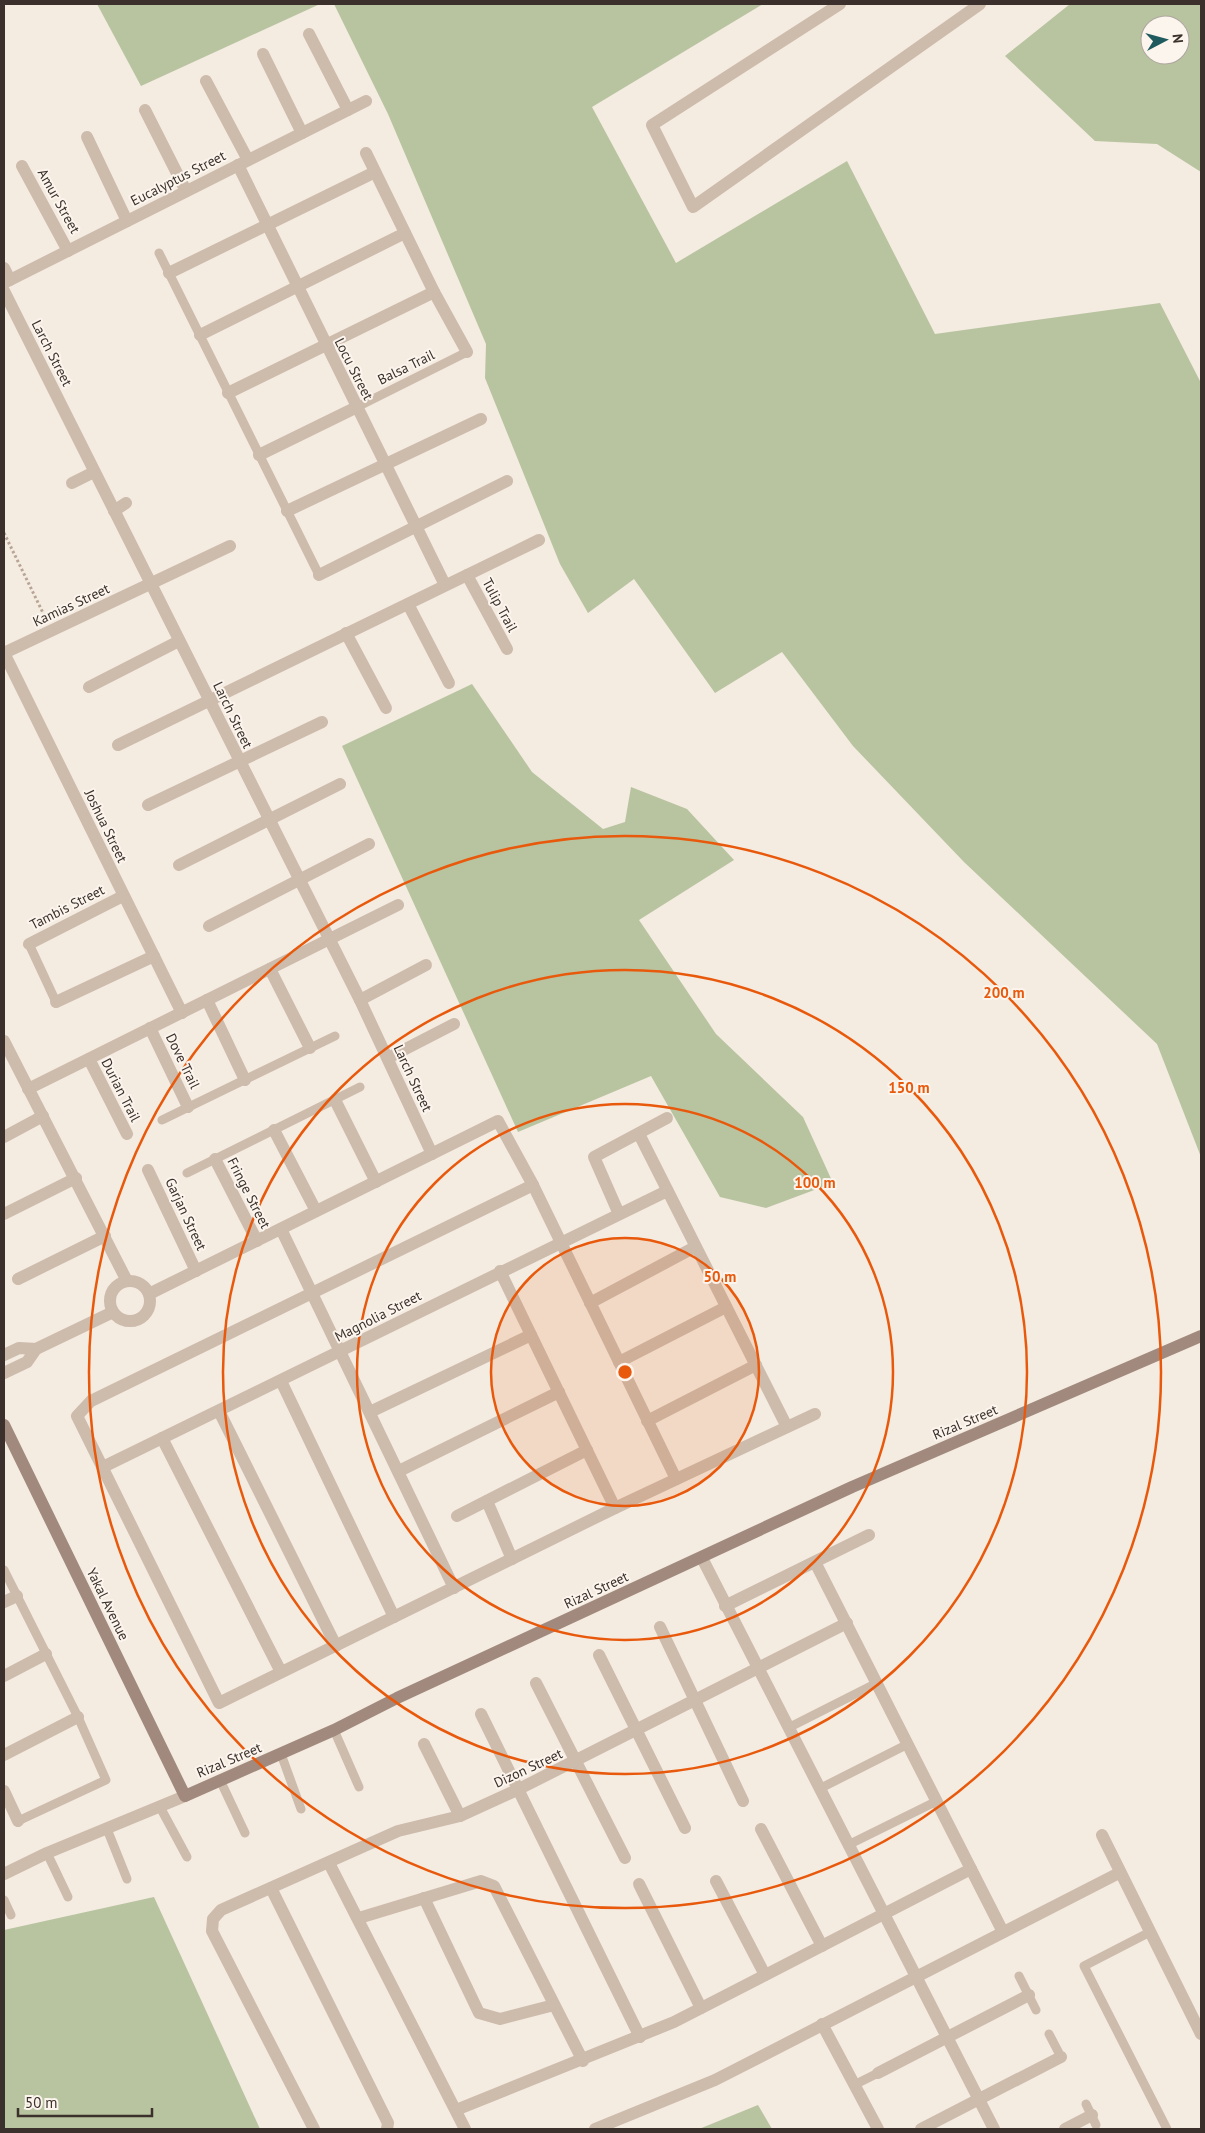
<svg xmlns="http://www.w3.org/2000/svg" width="1205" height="2133" viewBox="0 0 1205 2133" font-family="'PT Sans',sans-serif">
	<rect width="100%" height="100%" fill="#f4ebe1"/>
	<g fill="#b8c4a0" fill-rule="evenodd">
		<path d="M97,4H320L141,86Z"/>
		<path d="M334,4H763L592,107L676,263L847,161L935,334L1160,303L1201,383V1157L1157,1044L964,862L853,746L782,652L715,693L634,579L588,613L560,564L485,378L486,344L388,114Z"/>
		<path d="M1070,4H1201V172L1157,144L1095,141L1005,56ZM1150,25H1180V55H1150Z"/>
		<path d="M472,684L532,772L603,829L625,822L631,787L687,809L734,860L639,920L716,1034L803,1117L833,1183L766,1208L720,1197L651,1076L518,1132L342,746Z"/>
		<path d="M154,1897L260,2129H4V1930Z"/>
		<path d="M758,2105L772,2129H699Z"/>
	</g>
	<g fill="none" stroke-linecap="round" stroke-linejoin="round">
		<path stroke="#b9a596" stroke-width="3" stroke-dasharray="2.5 2.5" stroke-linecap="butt" d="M4,533L45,617"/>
		<g stroke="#cdbbac" stroke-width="9">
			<path d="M159,253L319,575"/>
			<path d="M357,407L467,352"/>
			<path d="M29,944L56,1002"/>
			<path d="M162,1120L335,1036"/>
			<path d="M187,1173L360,1087"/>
			<path d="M4,1570L78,1717L106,1780L18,1821"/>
			<path d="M788,1728L877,1683"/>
			<path d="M334,1730L359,1787"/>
			<path d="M281,1754L301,1809"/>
			<path d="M220,1780L245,1833"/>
			<path d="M819,1789L908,1744"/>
			<path d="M160,1807L187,1857"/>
			<path d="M107,1829L127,1879"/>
			<path d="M848,1845L937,1801"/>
			<path d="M47,1853L68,1897"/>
			<path d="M4,1900L11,1915"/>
			<path d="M1150,1932L1084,1966L1167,2129"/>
			<path d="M1019,1976L1036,2010"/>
			<path d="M1049,2034L1061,2057"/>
			<path d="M854,2085L878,2073"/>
			<path d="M1086,2104L1096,2125"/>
		</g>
		<g stroke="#cdbbac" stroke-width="12">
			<path d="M840,4L652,125L693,207L980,4"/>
			<path d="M309,34L348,110"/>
			<path d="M263,54L302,133"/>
			<path d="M206,81L248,160"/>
			<path d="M145,110L186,191"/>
			<path d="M87,137L127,221"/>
			<path d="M366,153L434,292L467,352"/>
			<path d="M238,165L445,585"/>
			<path d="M22,166L68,251"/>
			<path d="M4,268L10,280"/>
			<path d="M169,273L375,172"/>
			<path d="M4,283L366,101"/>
			<path d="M4,291L360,1000L432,1154"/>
			<path d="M200,335L405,233"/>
			<path d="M228,393L434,292"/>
			<path d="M259,455L357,407"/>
			<path d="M72,483L94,472"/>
			<path d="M114,511L126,503"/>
			<path d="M287,511L481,419"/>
			<path d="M319,575L507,481"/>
			<path d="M467,575L507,649"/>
			<path d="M408,604L449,683"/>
			<path d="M346,633L386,708"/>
			<path d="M4,653L182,1013"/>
			<path d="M4,653L230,546"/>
			<path d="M89,687L179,641"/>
			<path d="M118,745L539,540"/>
			<path d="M148,805L322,722"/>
			<path d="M179,865L340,784"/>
			<path d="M209,926L369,844"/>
			<path d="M29,944L123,896"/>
			<path d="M270,969L310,1048"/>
			<path d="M207,1000L245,1080"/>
			<path d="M360,1000L426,965"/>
			<path d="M56,1002L154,956"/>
			<path d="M150,1028L188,1107"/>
			<path d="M4,1041L127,1281"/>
			<path d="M388,1058L454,1024"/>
			<path d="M89,1059L127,1134"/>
			<path d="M28,1089L398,905"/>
			<path d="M335,1100L376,1182"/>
			<path d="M274,1130L316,1211"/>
			<path d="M639,1134L787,1427"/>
			<path d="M4,1137L43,1116"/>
			<path d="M215,1159L257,1241"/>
			<path d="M148,1170L196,1271"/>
			<path d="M533,1185L91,1401L77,1416L219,1703L615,1508L815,1414"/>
			<path d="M4,1214L76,1178"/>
			<path d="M619,1214L594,1157L667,1118"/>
			<path d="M281,1229L454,1588"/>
			<path d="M500,1271L615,1508"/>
			<path d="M18,1279L105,1236"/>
			<circle cx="130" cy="1301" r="20"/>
			<path d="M149,1294L498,1121L533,1185L676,1479"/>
			<path d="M590,1303L695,1247"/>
			<path d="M4,1355L19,1348L36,1349"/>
			<path d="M619,1362L726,1307"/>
			<path d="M4,1373L27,1362L36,1349L113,1312"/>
			<path d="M281,1381L394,1617"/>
			<path d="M219,1411L336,1646"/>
			<path d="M370,1412L531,1335"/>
			<path d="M647,1421L756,1365"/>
			<path d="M162,1438L281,1672"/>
			<path d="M103,1467C291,1376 478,1282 667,1191"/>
			<path d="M399,1471L559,1392"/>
			<path d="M487,1501L512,1559"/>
			<path d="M457,1516L587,1450"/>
			<path d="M702,1558L994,2129"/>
			<path d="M815,1562L1003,1932"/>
			<path d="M4,1602L17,1596"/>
			<path d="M725,1606L869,1535"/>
			<path d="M660,1627L743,1801"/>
			<path d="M599,1655L685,1828"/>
			<path d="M4,1676L46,1654"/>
			<path d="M536,1683L625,1858"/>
			<path d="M481,1714L640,2037"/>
			<path d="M424,1744L460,1816"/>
			<path d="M4,1755L78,1717"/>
			<path d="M4,1791L18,1821"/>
			<path d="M761,1829L822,1946"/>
			<path d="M1102,1835L1201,2034"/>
			<path d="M329,1863L465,2129"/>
			<path d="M4,1874L47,1853L185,1796"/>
			<path d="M716,1881L765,1975"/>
			<path d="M639,1884L701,2008"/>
			<path d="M271,1888L388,2123L387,2129"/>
			<path d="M424,1898L479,2013L500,2019L554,2005"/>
			<path d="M359,1918L481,1881L494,1886L583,2061"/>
			<path d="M822,2024L878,2129"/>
			<path d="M878,2073L1029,1995"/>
			<path d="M456,2110L674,2022L971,1869"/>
			<path d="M314,2129L212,1931L213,1919L221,1910L398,1831L460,1816L517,1790L847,1623"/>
			<path d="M595,2129L715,2080L1119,1873"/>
			<path d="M921,2129L1061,2057"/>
			<path d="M1065,2129L1092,2115"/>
		</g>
		<path stroke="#a18a7d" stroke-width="12" d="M4,1425L185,1796L334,1730L397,1698L852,1487L1201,1336"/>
	</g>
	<circle cx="625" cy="1372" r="134" fill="#e8590c" fill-opacity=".12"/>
	<g fill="none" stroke="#e8590c" stroke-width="2.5">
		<circle cx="625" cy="1372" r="134"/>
		<circle cx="625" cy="1372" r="268"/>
		<circle cx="625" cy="1372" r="402"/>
		<circle cx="625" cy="1372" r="536"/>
	</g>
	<g text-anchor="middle" stroke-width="4" stroke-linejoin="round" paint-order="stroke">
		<g font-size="14" fill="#3b302b" stroke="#fbf5ee">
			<text transform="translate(178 178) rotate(-27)" y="5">Eucalyptus Street</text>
			<text transform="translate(59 201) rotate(61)" y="5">Amur Street</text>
			<text transform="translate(52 353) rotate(63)" y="5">Larch Street</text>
			<text transform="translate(406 367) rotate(-26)" y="5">Balsa Trail</text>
			<text transform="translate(354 369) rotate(63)" y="5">Locu Street</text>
			<text transform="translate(71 605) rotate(-25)" y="5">Kamias Street</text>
			<text transform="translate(500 605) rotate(62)" y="5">Tulip Trail</text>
			<text transform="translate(233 715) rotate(64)" y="5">Larch Street</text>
			<text transform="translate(106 826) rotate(64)" y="5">Joshua Street</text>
			<text transform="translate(67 907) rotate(-27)" y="5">Tambis Street</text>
			<text transform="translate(183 1061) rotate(64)" y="5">Dove Trail</text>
			<text transform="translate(413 1078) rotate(65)" y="5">Larch Street</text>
			<text transform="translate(121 1090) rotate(63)" y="5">Durian Trail</text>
			<text transform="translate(249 1193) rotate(63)" y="5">Fringe Street</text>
			<text transform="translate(186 1214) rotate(65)" y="5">Garjan Street</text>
			<text transform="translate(378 1316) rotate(-27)" y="5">Magnolia Street</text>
			<text transform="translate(965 1422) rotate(-23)" y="5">Rizal Street</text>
			<text transform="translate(596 1590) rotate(-25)" y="5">Rizal Street</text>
			<text transform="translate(108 1604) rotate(64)" y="5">Yakal Avenue</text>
			<text transform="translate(229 1760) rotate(-23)" y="5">Rizal Street</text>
			<text transform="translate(528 1768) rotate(-25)" y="5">Dizon Street</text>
		</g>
	</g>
	<circle cx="625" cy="1372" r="8" fill="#e8590c" stroke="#fbf5ee" stroke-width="2.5"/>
	<g font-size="15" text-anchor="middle" font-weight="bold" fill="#e8590c" stroke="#fbf5ee" stroke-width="4" stroke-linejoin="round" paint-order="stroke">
		<text x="1004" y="998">200 m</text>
		<text x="909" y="1093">150 m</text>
		<text x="815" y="1188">100 m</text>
		<text x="720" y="1282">50 m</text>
	</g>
	<rect width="1205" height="2133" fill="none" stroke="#3b302b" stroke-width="10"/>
	<g transform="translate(1165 40) rotate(84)"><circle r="24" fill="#fbf5ee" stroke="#aea6a0"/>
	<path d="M0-4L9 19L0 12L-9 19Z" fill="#1f5a5e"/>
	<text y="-8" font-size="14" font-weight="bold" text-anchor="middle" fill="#3b302b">N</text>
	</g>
	<path d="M18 2108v8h134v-8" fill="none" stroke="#3b302b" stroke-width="2.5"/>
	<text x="25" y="2108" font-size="15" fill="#3b302b" stroke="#fbf5ee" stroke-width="4" paint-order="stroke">50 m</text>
</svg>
